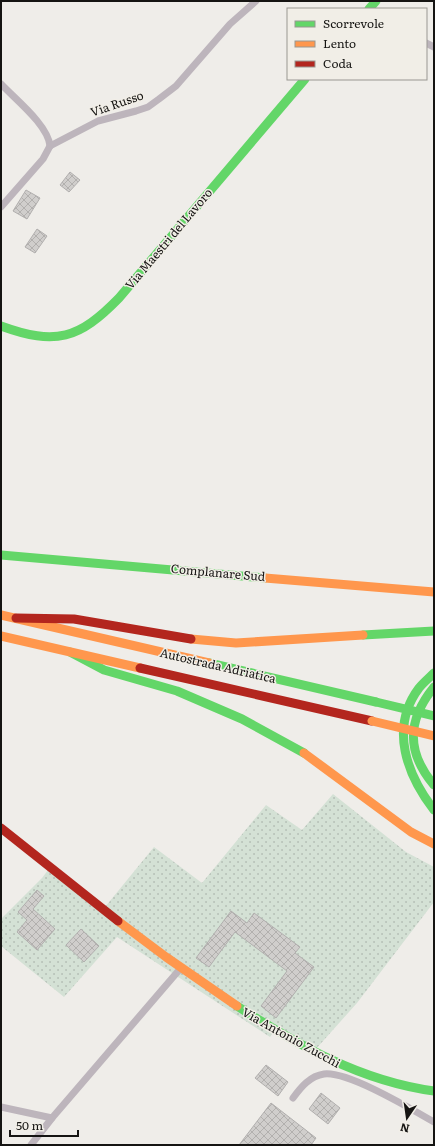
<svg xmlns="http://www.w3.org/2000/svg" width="435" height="1146" font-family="Literata,serif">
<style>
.park{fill:url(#park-dots)}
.building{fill:url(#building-cross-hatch);stroke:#b1afae}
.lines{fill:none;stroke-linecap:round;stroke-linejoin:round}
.street{stroke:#bdb5bc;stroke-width:7}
.fast{stroke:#63d668;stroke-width:9}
.slow{stroke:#ff974d;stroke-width:9}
.jam{stroke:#b3261e;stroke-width:9}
.fast-bridge{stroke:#63d668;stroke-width:9}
.slow-bridge{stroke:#ff974d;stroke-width:9}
.labels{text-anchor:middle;stroke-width:3;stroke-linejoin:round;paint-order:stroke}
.street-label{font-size:12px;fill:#151412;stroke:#f1eee7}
</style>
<defs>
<pattern id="park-dots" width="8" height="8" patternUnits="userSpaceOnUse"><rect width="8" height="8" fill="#d4e1d5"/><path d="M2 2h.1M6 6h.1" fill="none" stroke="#b5c0b6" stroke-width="1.8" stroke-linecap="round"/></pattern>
<pattern id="building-cross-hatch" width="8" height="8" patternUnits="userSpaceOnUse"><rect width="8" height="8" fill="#d0cecc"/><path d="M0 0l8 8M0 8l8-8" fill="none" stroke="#b2b0ae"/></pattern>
</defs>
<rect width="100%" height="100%" fill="#efede9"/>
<path class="park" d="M333 794 406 852 434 867V902L357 1003 315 1050 276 1029 270 1037 117 937 64 997 1 946V919L42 878 51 866 105 907 154 847 202 883 266 805 302 830Z"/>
<g class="building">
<path d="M70 172 80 180 69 192 60 185Z"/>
<path d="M26 190 40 198 27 219 13 211Z"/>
<path d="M37 229 47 236 35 253 25 247Z"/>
<path d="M37 890 44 896 33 909 55 929 37 950 17 932 27 920 18 912Z"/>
<path d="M231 911 247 923 254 913 300 947 295 953 314 967 276 1018 261 1006 287 971 235 932 209 967 196 958Z"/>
<path d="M81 929 99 946 84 962 66 945Z"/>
<path d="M266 1065 288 1082 278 1096 255 1078Z"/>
<path d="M321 1093 340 1108 328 1124 309 1109Z"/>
<path d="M271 1103 316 1138 311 1145H239Z"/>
</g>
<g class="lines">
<g class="street">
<path d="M426 43 434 47"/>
<path d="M1 84C16 100 48 125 50 146"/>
<path d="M1 207 43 159 50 146 98 121 136 111 148 107 159 99 176 86 230 24 256 1"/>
<path d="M293 1098C301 1087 310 1076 324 1074 348 1071 411 1109 434 1122"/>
<path d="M1 1107 52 1118 180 969"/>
<path d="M31 1145 52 1118"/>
</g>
<g class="fast">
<path d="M369 9 376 1"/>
<path d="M1 326C56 346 79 339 119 298L305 79"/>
<path d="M1 555 265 578"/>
<path d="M363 635 434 631"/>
<path d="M70 652 104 670 177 691 242 719 304 753"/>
<path d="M209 663 376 702"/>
<path d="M434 673C429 678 423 683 419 688 389 728 407 775 434 810"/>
<path d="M434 687C407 720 406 752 434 785"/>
<path d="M237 1006C298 1045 360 1081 434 1091"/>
</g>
<g class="slow">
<path d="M265 578 434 592"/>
<path d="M1 615 209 663"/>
<path d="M1 636 140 668"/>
<path d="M191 639 236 643 363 635"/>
<path d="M304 753 411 832 434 844"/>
<path d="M118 921 166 957 237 1006"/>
</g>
<g class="jam">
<path d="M16 618 74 619 191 639"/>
<path d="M140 668 372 721"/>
<path d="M1 828 118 921"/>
</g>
<path class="fast-bridge" d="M376 702 434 716"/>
<path class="slow-bridge" d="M372 721 434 736"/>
</g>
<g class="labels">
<g class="street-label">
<text transform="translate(117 104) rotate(-19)" y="4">Via Russo</text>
<text transform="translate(169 239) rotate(-50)" y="4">Via Maestri del Lavoro</text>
<text transform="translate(218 573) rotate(5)" y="4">Complanare Sud</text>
<text transform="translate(218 666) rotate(13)" y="4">Autostrada Adriatica</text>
<text transform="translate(291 1038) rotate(29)" y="4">Via Antonio Zucchi</text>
</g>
</g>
<rect width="435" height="1146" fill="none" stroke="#151412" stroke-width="4"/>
<rect x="287" y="8" width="140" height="72" fill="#f1eee7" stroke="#999792"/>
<rect x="295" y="21" width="20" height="6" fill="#63d668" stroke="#999792"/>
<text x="323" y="28" font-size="12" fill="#151412">Scorrevole</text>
<rect x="295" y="41" width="20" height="6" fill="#ff974d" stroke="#999792"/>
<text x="323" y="48" font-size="12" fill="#151412">Lento</text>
<rect x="295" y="61" width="20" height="6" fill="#b3261e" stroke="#999792"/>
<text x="323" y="68" font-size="12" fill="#151412">Coda</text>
<g transform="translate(407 1118) rotate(193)" stroke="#f1eee7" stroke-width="3" paint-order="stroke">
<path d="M0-3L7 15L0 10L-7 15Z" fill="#151412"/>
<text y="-6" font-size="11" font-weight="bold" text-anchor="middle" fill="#151412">N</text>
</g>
<path d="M10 1130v6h68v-6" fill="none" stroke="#151412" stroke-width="2"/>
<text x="16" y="1130" font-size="12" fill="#151412" stroke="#f1eee7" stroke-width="3" paint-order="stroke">50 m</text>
</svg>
